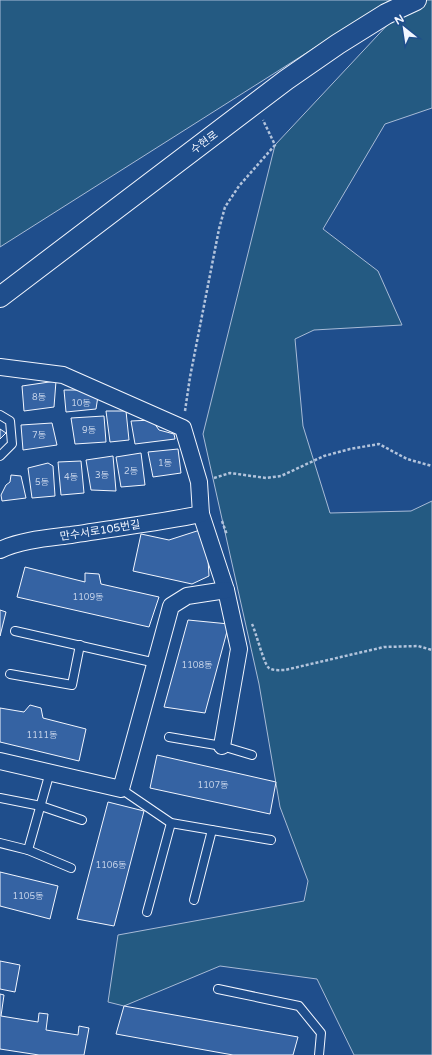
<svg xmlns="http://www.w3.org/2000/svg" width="432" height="1055" font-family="'Varela Round','Noto Sans KR',sans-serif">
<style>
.green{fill:#245a82;stroke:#a8bbd7}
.building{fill:#3563a3;stroke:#f2f6ff}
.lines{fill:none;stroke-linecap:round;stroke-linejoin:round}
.service-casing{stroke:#f2f6ff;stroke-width:10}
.minor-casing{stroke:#f2f6ff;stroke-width:18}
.tertiary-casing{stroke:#f2f6ff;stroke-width:22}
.path{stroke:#b3c4dc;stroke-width:2.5;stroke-dasharray:3 2;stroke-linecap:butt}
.service{stroke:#1f4e8c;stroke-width:8}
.minor{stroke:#1f4e8c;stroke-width:16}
.tertiary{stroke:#1f4e8c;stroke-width:20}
.labels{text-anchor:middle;stroke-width:3;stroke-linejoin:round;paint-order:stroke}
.number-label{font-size:9px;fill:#c3d1e8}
.street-label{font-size:11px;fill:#f2f6ff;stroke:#1f4e8c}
</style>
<rect width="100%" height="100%" fill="#1f4e8c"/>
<g class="green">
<path d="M0 0H390L0 247Z"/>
<path d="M421 0H432V108L385 124 323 229 378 271 402 325 314 330 295 339 303 426 330 513 411 511 432 501V1055H354L317 979 220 966 124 1006 108 1002 118 935 304 901 308 881 280 807 259 684 203 434 275 145 407 4Z"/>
</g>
<g class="building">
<path d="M56 381 54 407 24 411 22 386Z"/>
<path d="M64 390H82L98 396 96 409 66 412Z"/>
<path d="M106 411H126L129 440 110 442Z"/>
<path d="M104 416 106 442 75 444 71 418Z"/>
<path d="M152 420 159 430 174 434 175 439 135 444 131 421Z"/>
<path d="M52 423 57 445 23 450 21 425Z"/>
<path d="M0 429 6 433 0 439Z"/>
<path d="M178 449 181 473 153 477 148 452Z"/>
<path d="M141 453 145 485 121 487 116 457Z"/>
<path d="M113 456 116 491 91 490 86 460Z"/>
<path d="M81 461 84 493 61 495 58 462Z"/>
<path d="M48 463 53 466 55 496 32 498 28 468Z"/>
<path d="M11 475 21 476 26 498 2 501 1 495 6 485 10 482Z"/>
<path d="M200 530 208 559 209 576 192 584 133 571 141 534 169 540Z"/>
<path d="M25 567 85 582V573L99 574 101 584 159 597 149 627 17 597Z"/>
<path d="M0 610 6 612 0 636Z"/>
<path d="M188 620 229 624 205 713 164 707Z"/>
<path d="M30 705 41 708 43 718 86 729 79 761 0 742V708L24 712Z"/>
<path d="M157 755 276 782 270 814 150 788Z"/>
<path d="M108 802 144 811 114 926 77 919Z"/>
<path d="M0 872 58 886 50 919 0 906Z"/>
<path d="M0 961 20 965 15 992 0 989Z"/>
<path d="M0 994 4 995 1 1016 38 1022 39 1013 48 1014 46 1030 78 1035 79 1026 89 1028 84 1055H39L0 1049Z"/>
<path d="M124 1006 298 1037 293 1055H233L116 1034Z"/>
</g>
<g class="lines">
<defs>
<g id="service">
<path d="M0 415 10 421 12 444 0 456"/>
<path d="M15 631 156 663"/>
<path d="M10 674 72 685 80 645"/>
<path d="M169 737 222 746 252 755"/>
<path d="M121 789 171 823 271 840"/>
<path d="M0 798 41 806 82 820"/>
<path d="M0 843 28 850 50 772"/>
<path d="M28 850 71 868"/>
<path d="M194 900 212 830"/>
<path d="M147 912 171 823"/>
<path d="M218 989 299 1006 321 1033 319 1055"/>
</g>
<g id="minor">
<path d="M0 367 63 375 183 428 199 482 201 514 226 590 239 649 222 746"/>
<path d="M0 550C21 540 48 538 71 535 114 528 158 523 201 514"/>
<path d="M0 761 121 789 171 606 187 596 226 590"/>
</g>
<path id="tertiary" d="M0 297 286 80 338 44 386 14 416 0"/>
</defs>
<use href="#service" class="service-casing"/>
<use href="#minor" class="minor-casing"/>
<use href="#tertiary" class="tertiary-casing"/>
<g class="path">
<path d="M185 411 190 377 219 229 225 207 239 186 275 145 263 120"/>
<path d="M214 478 230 473 266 478 281 476 324 456 350 449 379 444 407 459 432 466"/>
<path d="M222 521 227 535"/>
<path d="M252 624C256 632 264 665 269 668 273 671 281 670 285 670L384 647 418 646 432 650"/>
</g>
<use href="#service" class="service"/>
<use href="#minor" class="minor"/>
<use href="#tertiary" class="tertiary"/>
</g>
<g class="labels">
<g class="number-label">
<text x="39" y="400">8동</text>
<text x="81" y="406">10동</text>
<text x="89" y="433">9동</text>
<text x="39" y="438">7동</text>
<text x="165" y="466">1동</text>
<text x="131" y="474">2동</text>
<text x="102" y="478">3동</text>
<text x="71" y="480">4동</text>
<text x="42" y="485">5동</text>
<text x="88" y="600">1109동</text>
<text x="197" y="668">1108동</text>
<text x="42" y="738">1111동</text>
<text x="213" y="788">1107동</text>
<text x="111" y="868">1106동</text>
<text x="28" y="899">1105동</text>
</g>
<g class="street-label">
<text transform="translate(204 142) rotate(-37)" y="4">수현로</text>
<text transform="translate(100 530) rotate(-9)" y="4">만수서로105번길</text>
</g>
</g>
<g transform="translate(404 28) rotate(330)" stroke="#1f4e8c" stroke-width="3" paint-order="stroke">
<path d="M0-3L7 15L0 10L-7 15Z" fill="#f2f6ff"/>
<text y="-6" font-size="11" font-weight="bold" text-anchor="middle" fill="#f2f6ff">N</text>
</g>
</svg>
